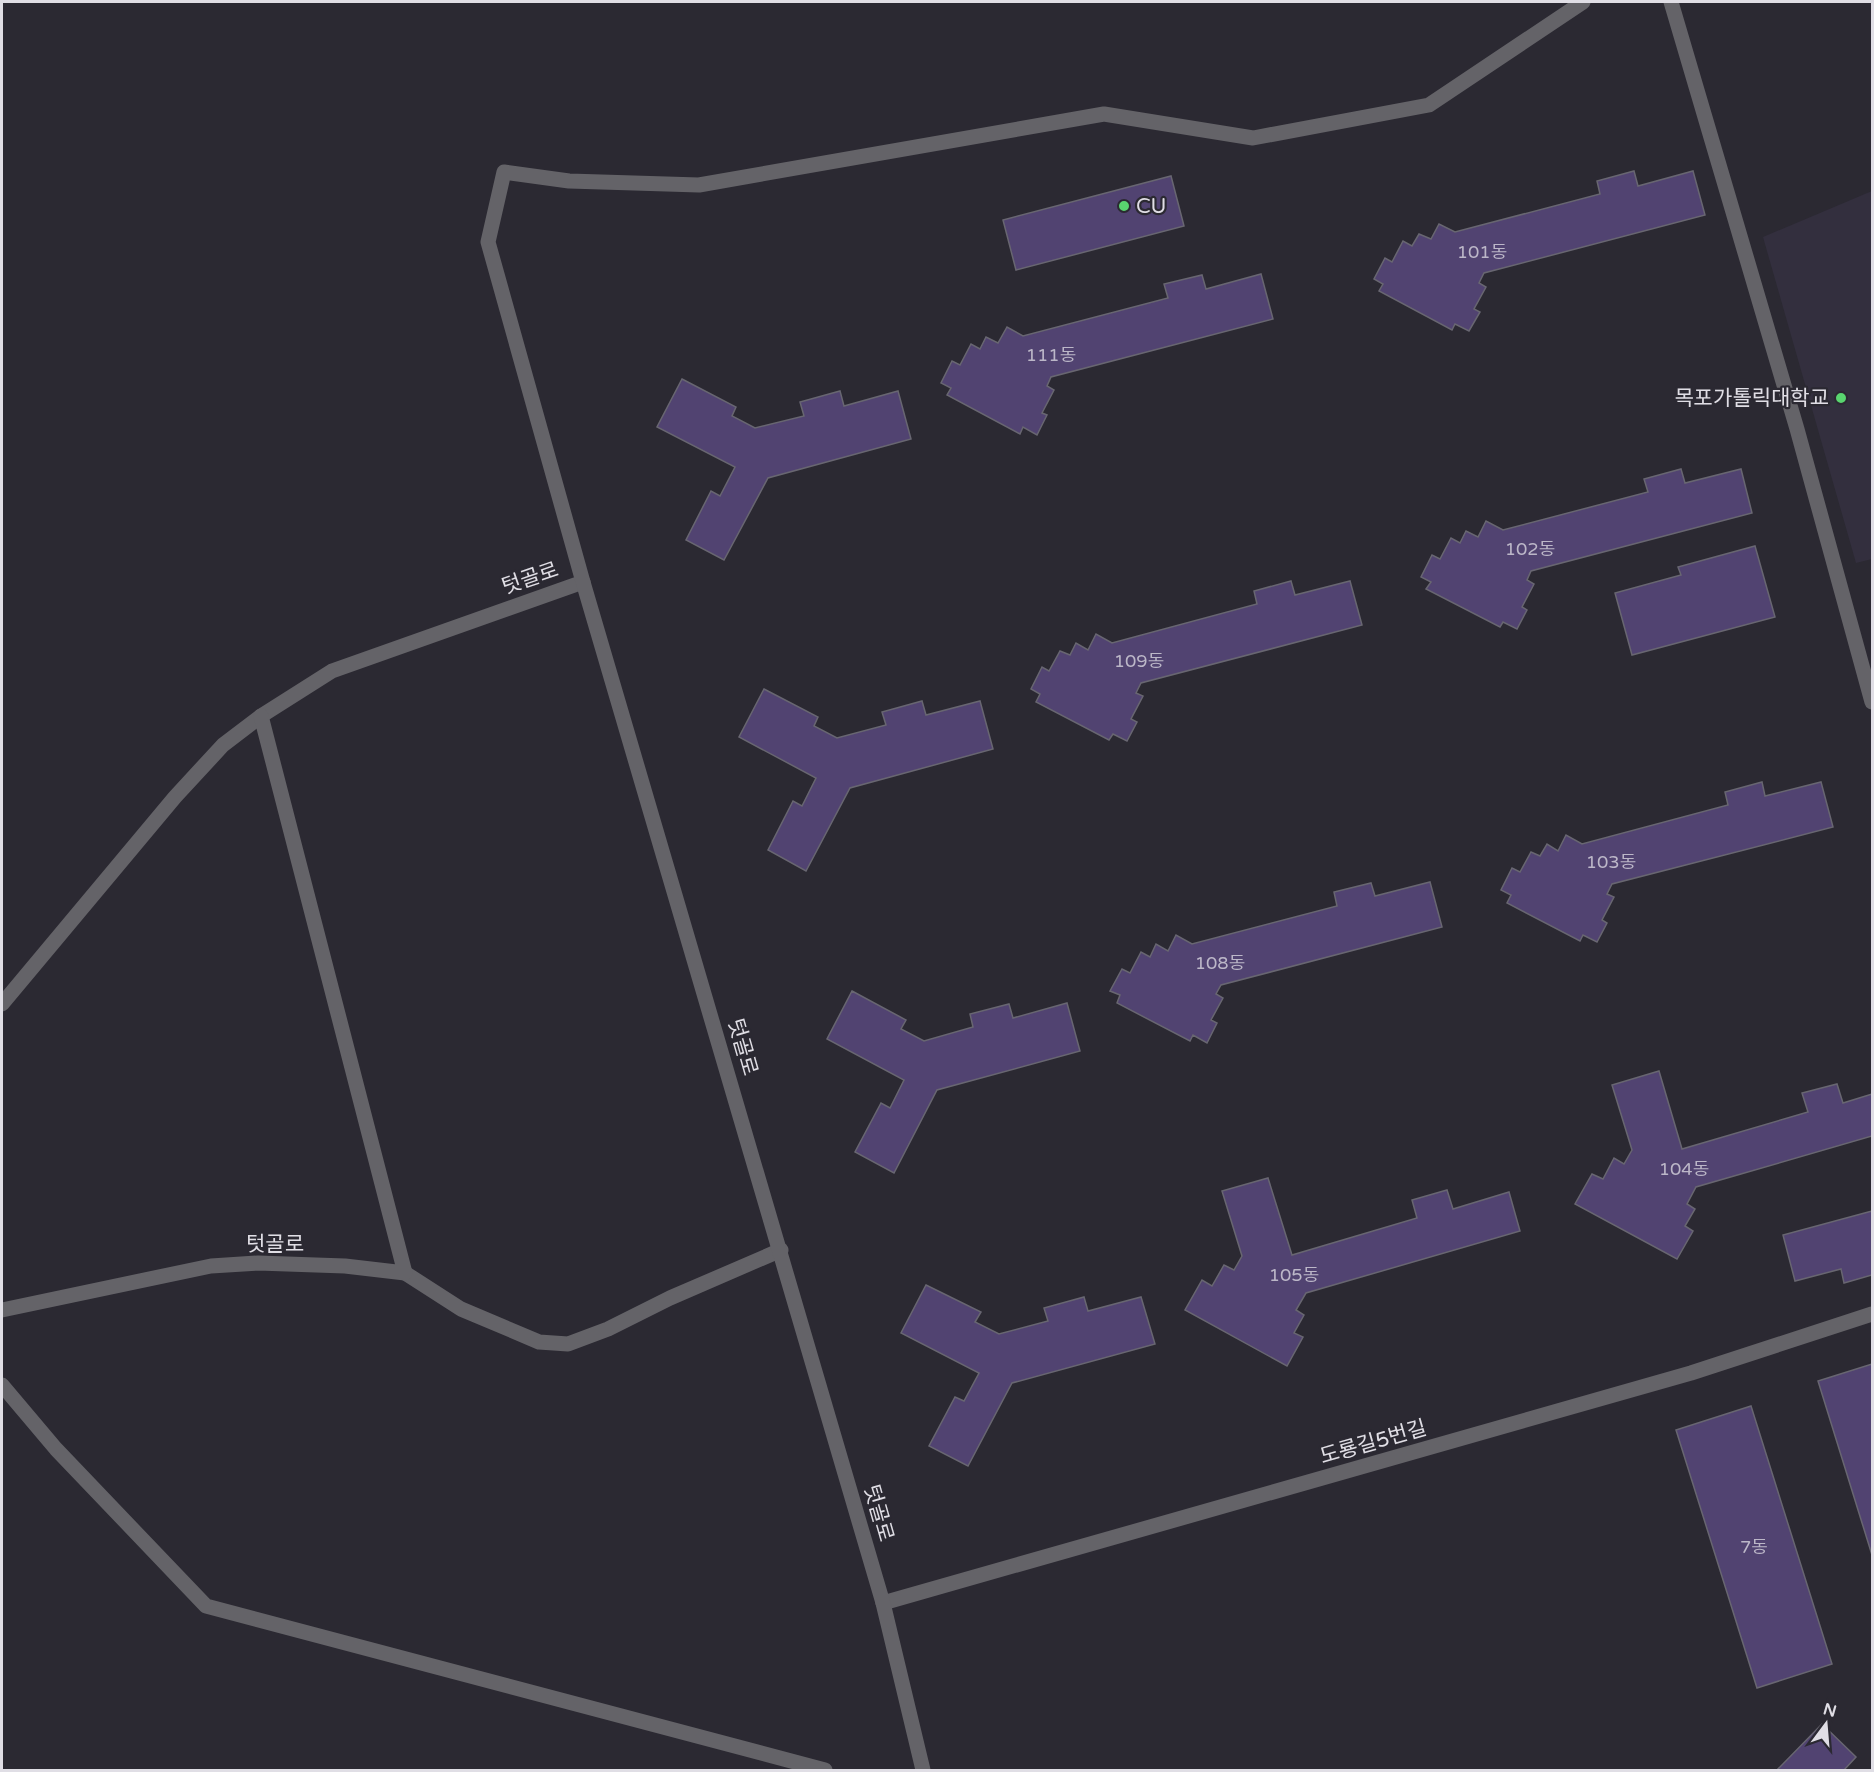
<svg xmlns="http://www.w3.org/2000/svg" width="1874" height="1772" font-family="'Varela Round','Noto Sans KR',sans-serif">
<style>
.built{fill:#332f3e}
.building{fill:#514371;stroke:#686671;stroke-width:1.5}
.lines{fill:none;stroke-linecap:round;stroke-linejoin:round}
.minor{stroke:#646368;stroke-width:15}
.poi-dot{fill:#59d56f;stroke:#2b2932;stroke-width:2}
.labels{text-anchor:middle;stroke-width:4.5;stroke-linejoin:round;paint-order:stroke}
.number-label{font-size:18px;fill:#bcb7c8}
.poi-label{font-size:21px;fill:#e0dee5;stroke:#2b2932;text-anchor:start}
.street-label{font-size:21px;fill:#e0dee5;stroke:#2b2932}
</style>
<rect width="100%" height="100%" fill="#2b2932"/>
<path class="built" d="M1872 191V559L1856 563 1763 237Z"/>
<g class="building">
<path d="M1634 171 1638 186 1693 171 1705 215 1484 273 1479 283 1486 287 1474 309 1480 312 1469 331 1455 324 1452 330 1379 291 1383 284 1374 279 1385 258 1392 262 1403 241 1412 246 1419 234 1431 239 1439 224 1455 232 1600 194 1597 181Z"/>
<path d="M1171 176 1184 226 1016 270 1003 220Z"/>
<path d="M1261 274 1273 319 1051 377 1047 386 1054 390 1042 413 1047 415 1037 435 1023 427 1020 434 947 395 951 388 941 383 952 361 960 365 971 344 980 349 986 337 998 343 1007 327 1023 336 1168 298 1164 284 1202 275 1206 289Z"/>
<path d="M682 379 736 407 732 416 755 428 804 416 800 402 840 391 844 406 898 391 911 439 768 478 724 560 686 540 711 491 720 496 735 467 657 427Z"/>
<path d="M1681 469 1685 483 1741 469 1752 513 1531 571 1527 580 1534 584 1522 607 1527 610 1517 629 1503 622 1500 627 1426 589 1431 582 1421 577 1432 555 1440 559 1451 538 1460 543 1466 531 1478 537 1486 521 1503 530 1648 492 1644 479Z"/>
<path d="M1755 546 1775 617 1632 655 1615 593 1681 575 1678 567Z"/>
<path d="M1291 581 1295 595 1350 581 1362 625 1141 683 1136 693 1143 696 1131 719 1137 722 1127 741 1113 734 1109 740 1036 702 1040 694 1031 689 1042 667 1049 671 1060 651 1070 655 1076 643 1088 650 1096 634 1112 643 1257 604 1254 591Z"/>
<path d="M764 689 818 717 814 726 837 738 886 725 882 712 922 701 926 715 980 701 993 749 850 788 806 871 768 850 793 801 802 806 816 778 739 737Z"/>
<path d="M1762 782 1765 796 1821 782 1833 827 1612 884 1607 894 1614 897 1602 920 1607 923 1597 942 1583 935 1580 941 1507 903 1511 895 1501 890 1512 868 1520 872 1531 852 1540 856 1547 844 1558 851 1566 835 1582 844 1728 805 1725 792Z"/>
<path d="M1430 882 1442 927 1221 985 1216 994 1223 998 1211 1020 1217 1023 1207 1043 1193 1035 1190 1041 1117 1003 1120 995 1110 991 1122 969 1130 973 1141 952 1150 957 1156 944 1168 951 1176 935 1192 944 1337 906 1334 892 1371 883 1375 896Z"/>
<path d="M852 991 906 1020 901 1029 924 1041 973 1027 970 1014 1009 1004 1013 1018 1067 1003 1080 1051 937 1090 894 1173 855 1152 881 1103 890 1108 904 1080 827 1039Z"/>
<path d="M1659 1071 1682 1149 1808 1112 1802 1093 1837 1084 1843 1103 1872 1094V1136L1696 1187 1687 1204 1695 1209 1685 1226 1693 1231 1677 1259 1575 1204 1592 1174 1603 1179 1614 1158 1624 1164 1632 1150 1612 1085Z"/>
<path d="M1268 1178 1292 1255 1417 1218 1412 1200 1447 1190 1453 1209 1509 1192 1520 1231 1306 1293 1296 1310 1304 1315 1294 1333 1303 1337 1287 1366 1185 1310 1202 1280 1212 1286 1224 1265 1234 1270 1242 1256 1222 1191Z"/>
<path d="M1872 1211V1275L1844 1283 1841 1269 1795 1281 1783 1235Z"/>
<path d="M926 1285 981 1312 975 1322 999 1334 1048 1321 1044 1308 1084 1297 1088 1311 1141 1297 1155 1344 1012 1383 968 1466 929 1446 955 1397 964 1401 979 1373 901 1333Z"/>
<path d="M1872 1364V1555L1818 1381Z"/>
<path d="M1751 1406 1832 1664 1757 1688 1676 1430Z"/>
<path d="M1822 1724 1856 1757 1844 1770H1777Z"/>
</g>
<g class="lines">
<g class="minor">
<path d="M1671 2 1797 429 1872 702"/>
<path d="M2 1004 175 797 223 745 261 716 332 671 583 582"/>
<path d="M405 1273 461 1309 539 1342 568 1344 608 1329 670 1298 781 1250"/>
<path d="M2 1310 211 1266 258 1263 345 1266 405 1273 261 716"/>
<path d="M2 1385 56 1449 206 1606 825 1770"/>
<path d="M883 1603 1691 1373 1872 1314"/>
<path d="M923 1770 883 1603 583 582 488 242 504 172 569 181 699 185 1104 114 1253 138 1429 105 1583 2"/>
</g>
</g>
<g class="poi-dot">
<circle cx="1124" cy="206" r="6"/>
<circle cx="1841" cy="398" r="6"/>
</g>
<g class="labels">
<g class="number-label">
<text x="1482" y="258">101동</text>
<text x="1051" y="361">111동</text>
<text x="1530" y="555">102동</text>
<text x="1139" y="667">109동</text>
<text x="1611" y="868">103동</text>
<text x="1220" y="969">108동</text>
<text x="1684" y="1175">104동</text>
<text x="1294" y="1281">105동</text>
<text x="1754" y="1553">7동</text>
</g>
<g class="poi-label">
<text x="1136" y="213">CU</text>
<text x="1829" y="405" text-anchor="end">목포가톨릭대학교</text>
</g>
<g class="street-label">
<text transform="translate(530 578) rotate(-19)" y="7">텃골로</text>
<text transform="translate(743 1047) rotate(74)" y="7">텃골로</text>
<text x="275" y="1251">텃골로</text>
<text transform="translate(1373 1442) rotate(-16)" y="7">도룡길5번길</text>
<text transform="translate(879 1513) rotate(74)" y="7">텃골로</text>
</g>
</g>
<rect width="1874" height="1772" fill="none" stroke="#e0dee5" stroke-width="6"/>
<g transform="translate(1826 1724) rotate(16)" stroke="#2b2932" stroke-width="4.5" paint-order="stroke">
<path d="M0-4.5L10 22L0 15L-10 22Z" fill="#e0dee5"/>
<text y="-9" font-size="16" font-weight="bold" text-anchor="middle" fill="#e0dee5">N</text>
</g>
</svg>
